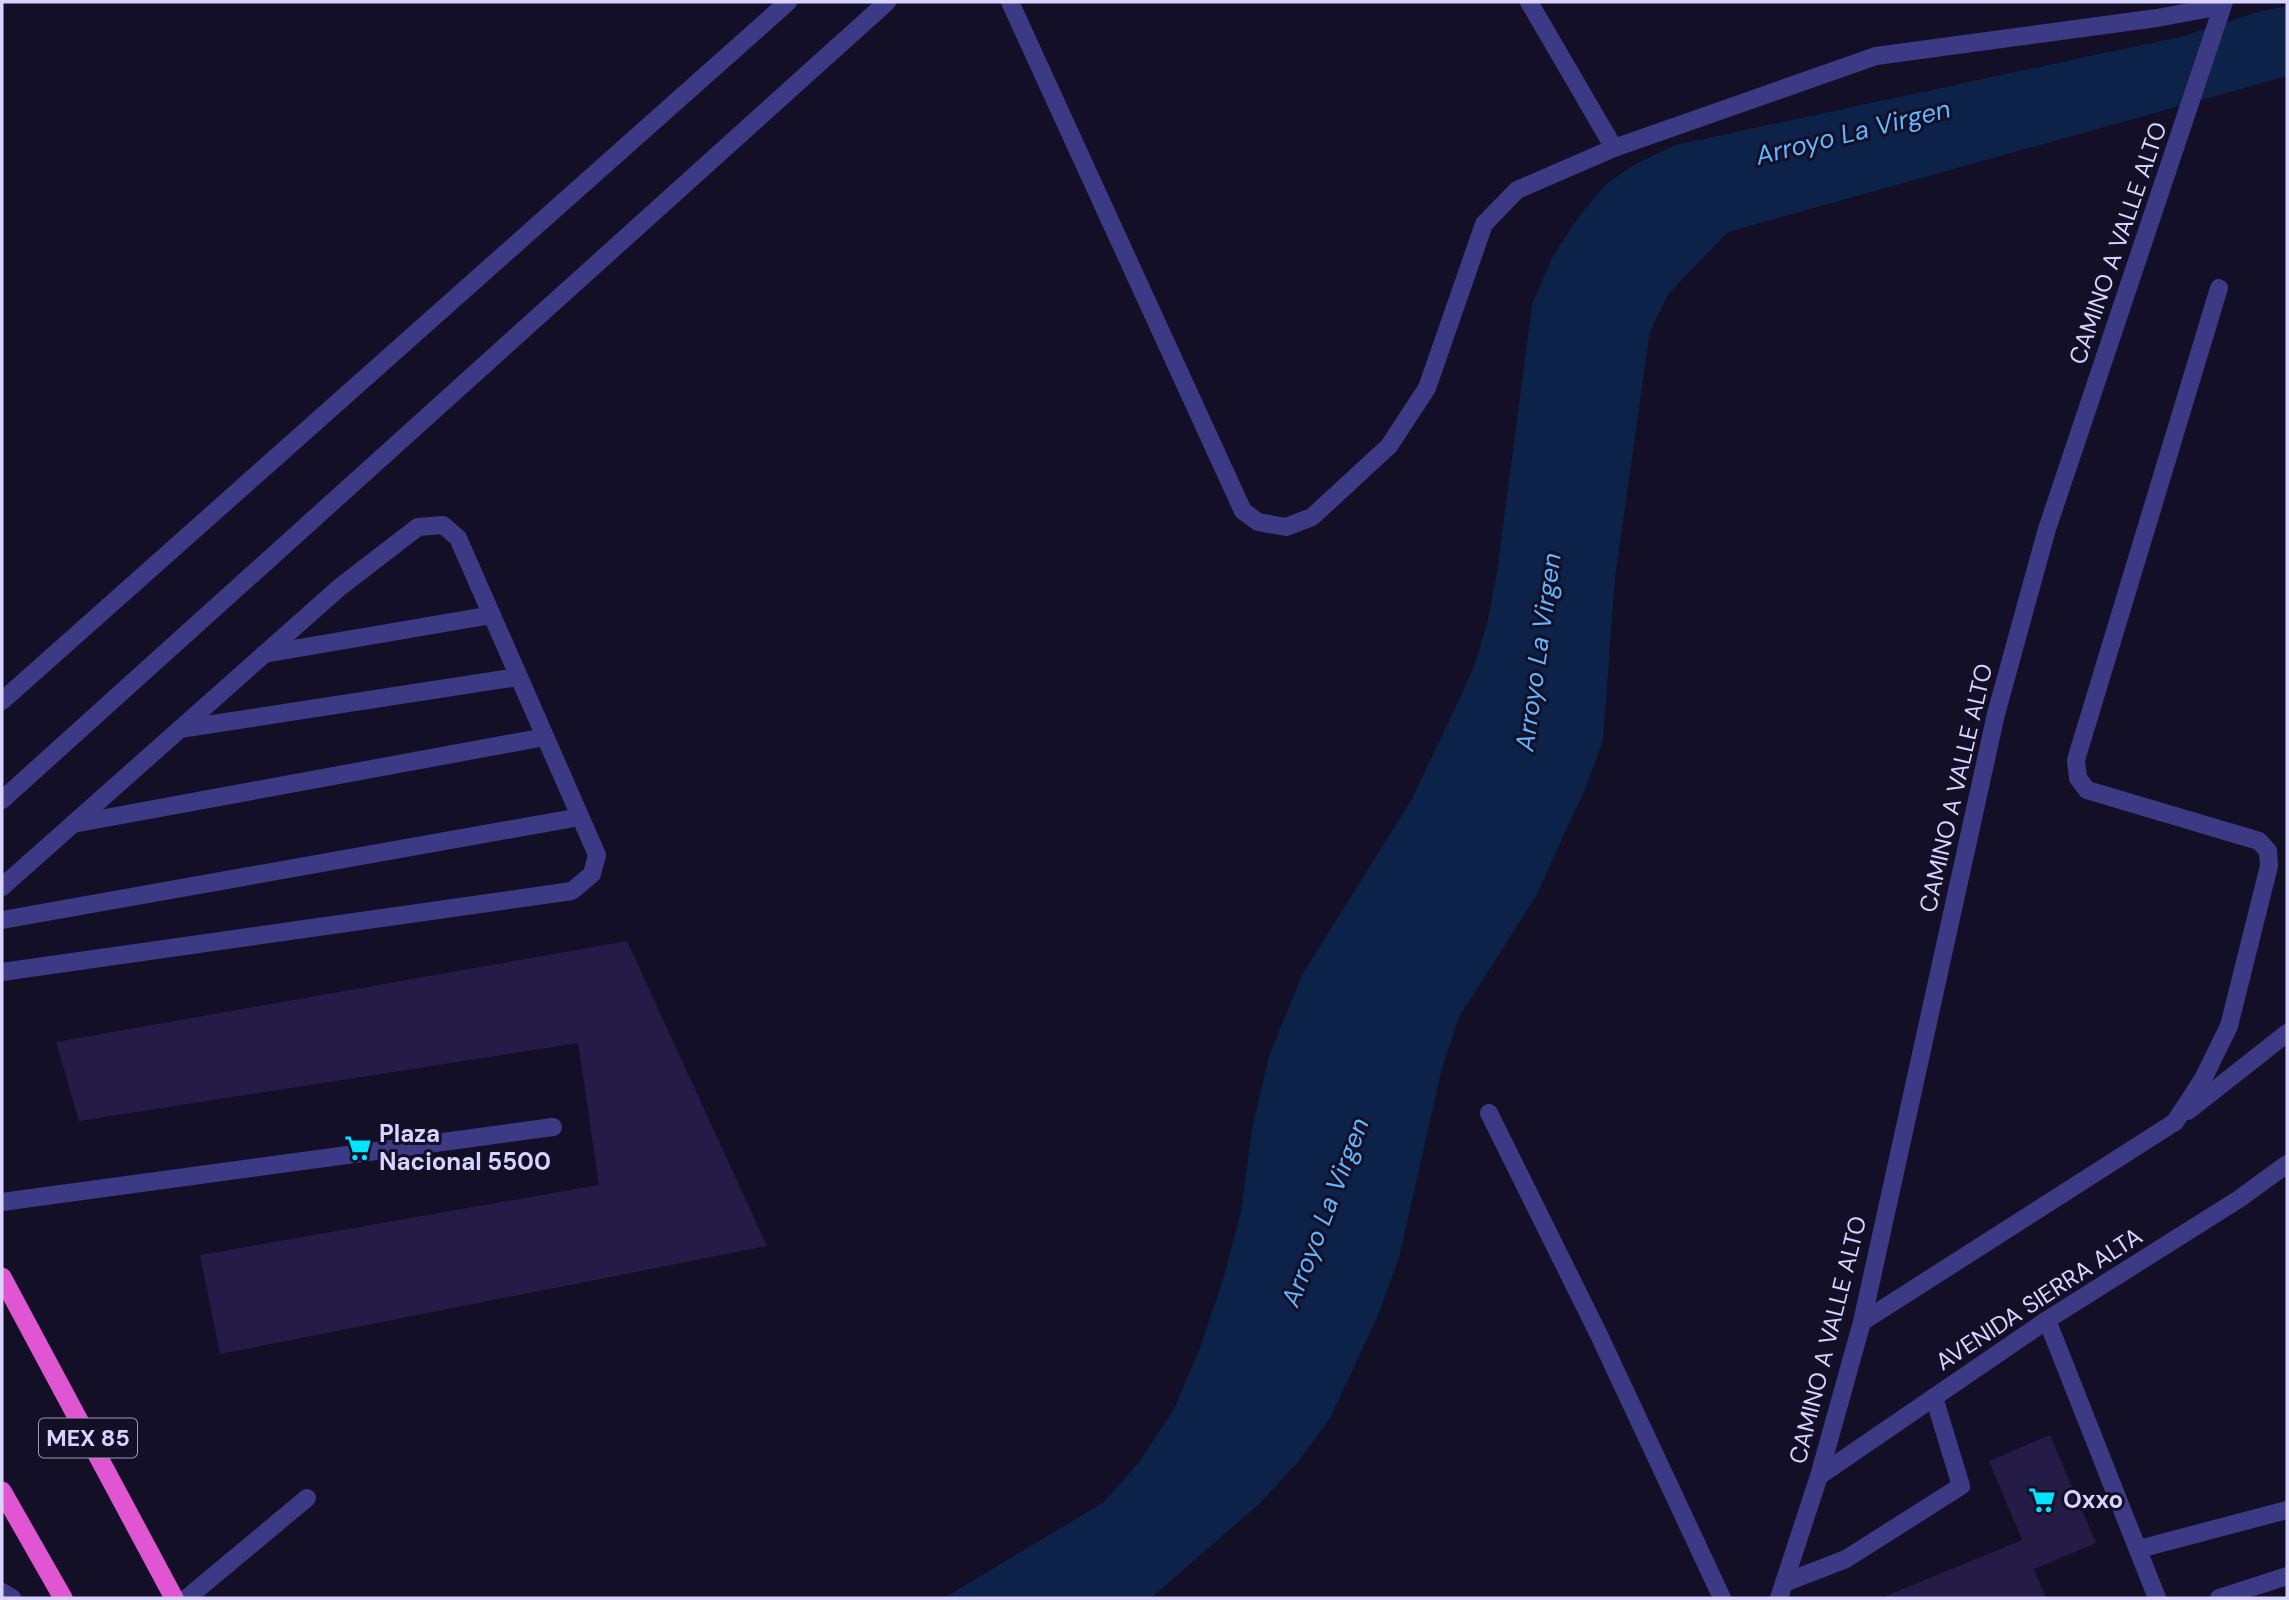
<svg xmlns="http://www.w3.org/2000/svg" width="2289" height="1600" font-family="'DM Sans',sans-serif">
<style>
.water{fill:#0c2248}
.building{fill:#241b47}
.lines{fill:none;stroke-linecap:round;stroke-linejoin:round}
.service{stroke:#3d3a85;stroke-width:18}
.minor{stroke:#3d3a85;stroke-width:18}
.tertiary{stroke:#3d3a85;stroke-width:18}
.trunk{stroke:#e055d1;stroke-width:19}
.labels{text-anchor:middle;stroke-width:6;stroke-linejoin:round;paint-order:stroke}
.shield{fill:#130f26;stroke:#9e99be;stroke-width:2}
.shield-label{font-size:23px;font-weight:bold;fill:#d9d4ff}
.street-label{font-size:24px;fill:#d9d4ff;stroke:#130f26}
.poi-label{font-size:24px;font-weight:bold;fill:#d9d4ff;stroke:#130f26;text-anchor:start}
.water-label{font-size:26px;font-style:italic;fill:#62b6ff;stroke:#130f26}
</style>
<rect width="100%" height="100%" fill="#130f26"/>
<path class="water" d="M2287 6V76L1728 232 1669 293 1650 331 1615 578 1603 740 1587 784 1536 896 1459 1017 1442 1068 1399 1258 1377 1318 1330 1418 1298 1462 1259 1504 1151 1598H944L1104 1502 1139 1462 1174 1409 1200 1348 1222 1283 1241 1212 1252 1129 1269 1056 1302 975 1412 799 1472 672 1487 624 1497 572 1532 305 1552 258 1577 219 1605 185 1632 166 1675 145 2184 36 2261 11Z"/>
<g class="building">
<path d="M627 941 767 1246 220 1354 200 1255 599 1185 578 1043 79 1121 56 1042Z"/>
<path d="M2050 1435 2096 1543 2034 1569 2046 1598H1881L2022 1540 1989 1461Z"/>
</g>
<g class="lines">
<g class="service">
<path d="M1010 2 1243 511 1258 522 1286 527 1312 517 1389 446 1427 388 1484 224 1517 190 1614 148 1876 56 2157 18 2222 6"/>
<path d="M1529 2 1614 148"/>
<path d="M264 654 492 615"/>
<path d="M2 701 788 2"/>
<path d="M180 729 518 677"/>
<path d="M2 800 887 2"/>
<path d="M73 824 545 737"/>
<path d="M2 887 340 587 418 527 443 525 458 538 597 855 592 874 572 891 2 972"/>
<path d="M2 920 580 817"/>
<path d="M2188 1111 2287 1033"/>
<path d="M2 1202 553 1127"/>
<path d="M1862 1322 2175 1122 2203 1079 2229 1026 2269 866 2268 851 2259 841 2087 790 2078 778 2076 760 2219 288"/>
<path d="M1784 1583 1846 1559 1961 1486 1934 1397"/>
<path d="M187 1598 307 1498"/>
</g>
<g class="minor">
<path d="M1489 1113 1598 1333 1722 1598"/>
<path d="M2047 1320 2157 1598"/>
<path d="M2139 1549 2287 1510"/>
<path d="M2 1592 12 1598"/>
<path d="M2219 1598 2287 1576"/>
</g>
<g class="tertiary">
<path d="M1819 1476 2047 1320 2239 1199 2287 1164"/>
<path d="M1779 1598 1819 1476 1862 1322 1996 714 2047 529 2224 2"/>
</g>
<g class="trunk">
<path d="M2 1277 174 1598"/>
<path d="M2 1491 63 1598"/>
</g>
</g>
<defs>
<symbol id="supermarket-bare" viewBox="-9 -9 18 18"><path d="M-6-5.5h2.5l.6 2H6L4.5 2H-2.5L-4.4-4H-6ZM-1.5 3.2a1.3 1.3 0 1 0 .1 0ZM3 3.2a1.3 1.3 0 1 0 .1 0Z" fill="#00e5ff" stroke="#130f26" stroke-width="2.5" paint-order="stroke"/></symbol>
</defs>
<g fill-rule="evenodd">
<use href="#supermarket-bare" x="339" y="1129" width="38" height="38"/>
<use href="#supermarket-bare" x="2023" y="1481" width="38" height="38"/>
</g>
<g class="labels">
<rect class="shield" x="39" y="1418.5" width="98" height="39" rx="5"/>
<g class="shield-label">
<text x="88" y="1446">MEX 85</text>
</g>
<g class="street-label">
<text transform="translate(2118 243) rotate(-71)" y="8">CAMINO A VALLE ALTO</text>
<text transform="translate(1956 788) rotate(-77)" y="8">CAMINO A VALLE ALTO</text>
<text transform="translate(2039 1299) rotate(-33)" y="8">AVENIDA SIERRA ALTA</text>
<text transform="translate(1828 1340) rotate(-76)" y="8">CAMINO A VALLE ALTO</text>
</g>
<g class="poi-label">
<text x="379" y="1142">Plaza<tspan x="379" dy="28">Nacional 5500</tspan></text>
<text x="2063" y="1508">Oxxo</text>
</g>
<g class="water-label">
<text transform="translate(1853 132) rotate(-14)" y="9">Arroyo La Virgen</text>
<text transform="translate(1538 652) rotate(-82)" y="9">Arroyo La Virgen</text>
<text transform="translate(1325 1212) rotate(-69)" y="9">Arroyo La Virgen</text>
</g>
</g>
<rect width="2289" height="1600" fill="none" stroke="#d9d4ff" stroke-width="7"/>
</svg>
